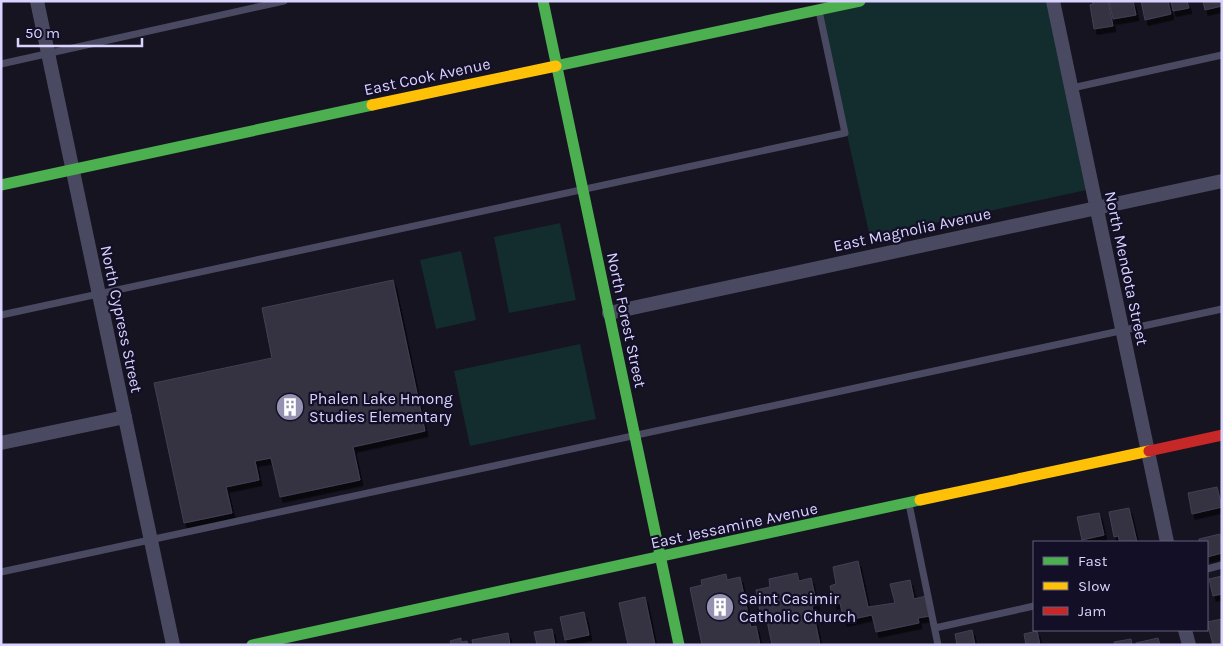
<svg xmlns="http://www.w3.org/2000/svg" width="1223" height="646" font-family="Karla,sans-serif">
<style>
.green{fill:#132c2d}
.building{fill:#343243;stroke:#433f54;filter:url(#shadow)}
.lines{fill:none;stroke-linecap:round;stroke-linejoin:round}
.lane{stroke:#4a4962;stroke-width:7}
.street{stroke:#4a4962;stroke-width:14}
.fast{stroke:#4caf50;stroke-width:11}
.slow{stroke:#ffc107;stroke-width:11}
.jam{stroke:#c62828;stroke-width:11}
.labels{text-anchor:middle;stroke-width:4.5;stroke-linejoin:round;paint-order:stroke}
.street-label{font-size:16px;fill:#d9d4ff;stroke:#130f26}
.poi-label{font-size:16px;fill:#d9d4ff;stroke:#130f26;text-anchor:start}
</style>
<defs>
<filter id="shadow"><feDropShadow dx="3" dy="5.5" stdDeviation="0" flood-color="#0009"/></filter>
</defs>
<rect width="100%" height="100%" fill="#161421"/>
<g class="green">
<path d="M860 1H1053L1091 189 870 237 819 10Z"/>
<path d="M560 223 576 300 509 313 494 237Z"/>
<path d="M461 251 476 320 436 329 420 260Z"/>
<path d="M580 344 596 419 470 446 454 371Z"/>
</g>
<g class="building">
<path d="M1092 1H1108L1113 26 1094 29 1090 5 1093 4Z"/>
<path d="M1109 1H1133L1136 15 1113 19Z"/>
<path d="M1141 1H1168L1171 14 1145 20Z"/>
<path d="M1171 1H1187L1189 8 1173 11Z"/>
<path d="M1203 1H1222V6L1205 10Z"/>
<path d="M393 280 425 431 353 447 360 480 280 497 271 458 255 461 259 480 226 487 232 513 184 523 154 383 272 358 262 308Z"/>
<path d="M1217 487 1222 507 1192 514 1188 493Z"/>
<path d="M1129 508 1137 542H1120L1118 536 1114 537 1109 512Z"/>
<path d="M1099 513 1104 535 1082 540 1077 517Z"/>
<path d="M1220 534 1222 553 1207 557V542H1199V539Z"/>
<path d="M858 561 868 607 895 603 890 584 910 580 914 599 926 596 930 616 918 618 919 623 876 632 872 615 844 621 840 603 834 604 830 586 836 584 833 567Z"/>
<path d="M797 573 799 581 811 578 817 605 812 606 820 645H772L766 616 761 617 756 590 770 587 769 579Z"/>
<path d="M726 574 727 580 740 577 751 627 756 626 760 645H702L690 588 702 585 701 580Z"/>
<path d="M1222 576V594L1213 596 1209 579Z"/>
<path d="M645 597 655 645H628L619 603Z"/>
<path d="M584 612 589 635 565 640 560 617Z"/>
<path d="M1222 619V645H1213L1207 622Z"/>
<path d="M552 629 555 645H537L534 632Z"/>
<path d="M972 630 975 645H957L955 634Z"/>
<path d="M1037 631 1040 645H1026L1024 634Z"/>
<path d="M508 633 510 645H473L472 640Z"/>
<path d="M461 638V642L467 641 468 645H448L451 644 450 641Z"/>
<path d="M1158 638 1160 645H1136V643Z"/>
<path d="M1131 639 1132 645H1115L1114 642Z"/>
</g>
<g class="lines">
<g class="lane">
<path d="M1 64 284 1"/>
<path d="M1072 88 1222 55"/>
<path d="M1 315 845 133 819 11"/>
<path d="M909 504 938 645"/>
<path d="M1207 569 1222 565"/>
<path d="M1 572 1222 309"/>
<path d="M935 628 1034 606"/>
</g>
<g class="street">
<path d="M37 1 173 645"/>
<path d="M1053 1 1167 542"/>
<path d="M609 313 1222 181"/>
<path d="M1 443 125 417"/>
<path d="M1185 630 1189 645"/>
</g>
<g class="fast">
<path d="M543 1 679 645"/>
<path d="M556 66 860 1"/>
<path d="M1 185 372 105"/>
<path d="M252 645 920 500"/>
</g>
<g class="slow">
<path d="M372 105 556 66"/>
<path d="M920 500 1149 451"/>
</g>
<path class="jam" d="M1149 451 1222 435"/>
</g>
<defs>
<symbol id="building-disc" viewBox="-11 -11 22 22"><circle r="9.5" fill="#9591b1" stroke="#130f26"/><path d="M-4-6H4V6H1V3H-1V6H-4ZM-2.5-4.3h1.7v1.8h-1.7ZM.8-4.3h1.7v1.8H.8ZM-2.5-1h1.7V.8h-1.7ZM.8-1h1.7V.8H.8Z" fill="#fff"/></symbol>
</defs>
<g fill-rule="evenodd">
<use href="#building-disc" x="274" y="391" width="32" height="32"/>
<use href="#building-disc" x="704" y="591" width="32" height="32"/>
</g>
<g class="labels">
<g class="street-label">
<text transform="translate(427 76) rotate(-12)" y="6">East Cook Avenue</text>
<text transform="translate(912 229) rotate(-12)" y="6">East Magnolia Avenue</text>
<text transform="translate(1127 268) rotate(78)" y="6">North Mendota Street</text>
<text transform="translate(122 319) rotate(78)" y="6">North Cypress Street</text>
<text transform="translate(627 320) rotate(78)" y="6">North Forest Street</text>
<text transform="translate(734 525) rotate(-12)" y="6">East Jessamine Avenue</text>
</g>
<g class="poi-label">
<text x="309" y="404">Phalen Lake Hmong<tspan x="309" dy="18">Studies Elementary</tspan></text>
<text x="739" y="604">Saint Casimir<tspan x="739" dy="18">Catholic Church</tspan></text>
</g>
</g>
<rect width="1223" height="646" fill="none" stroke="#d9d4ff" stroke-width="5"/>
<rect x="1033" y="541" width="175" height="90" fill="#130f26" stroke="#625e7d"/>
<rect x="1043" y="557" width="25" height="8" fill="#4caf50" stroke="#625e7d"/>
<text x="1078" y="566" font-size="15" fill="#d9d4ff">Fast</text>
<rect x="1043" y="582" width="25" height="8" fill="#ffc107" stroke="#625e7d"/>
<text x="1078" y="591" font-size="15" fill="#d9d4ff">Slow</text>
<rect x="1043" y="607" width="25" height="8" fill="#c62828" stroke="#625e7d"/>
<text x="1078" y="616" font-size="15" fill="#d9d4ff">Jam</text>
<path d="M18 38v8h124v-8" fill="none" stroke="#d9d4ff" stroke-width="2.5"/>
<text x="25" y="38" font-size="15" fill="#d9d4ff" stroke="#130f26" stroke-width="4" paint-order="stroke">50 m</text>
</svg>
